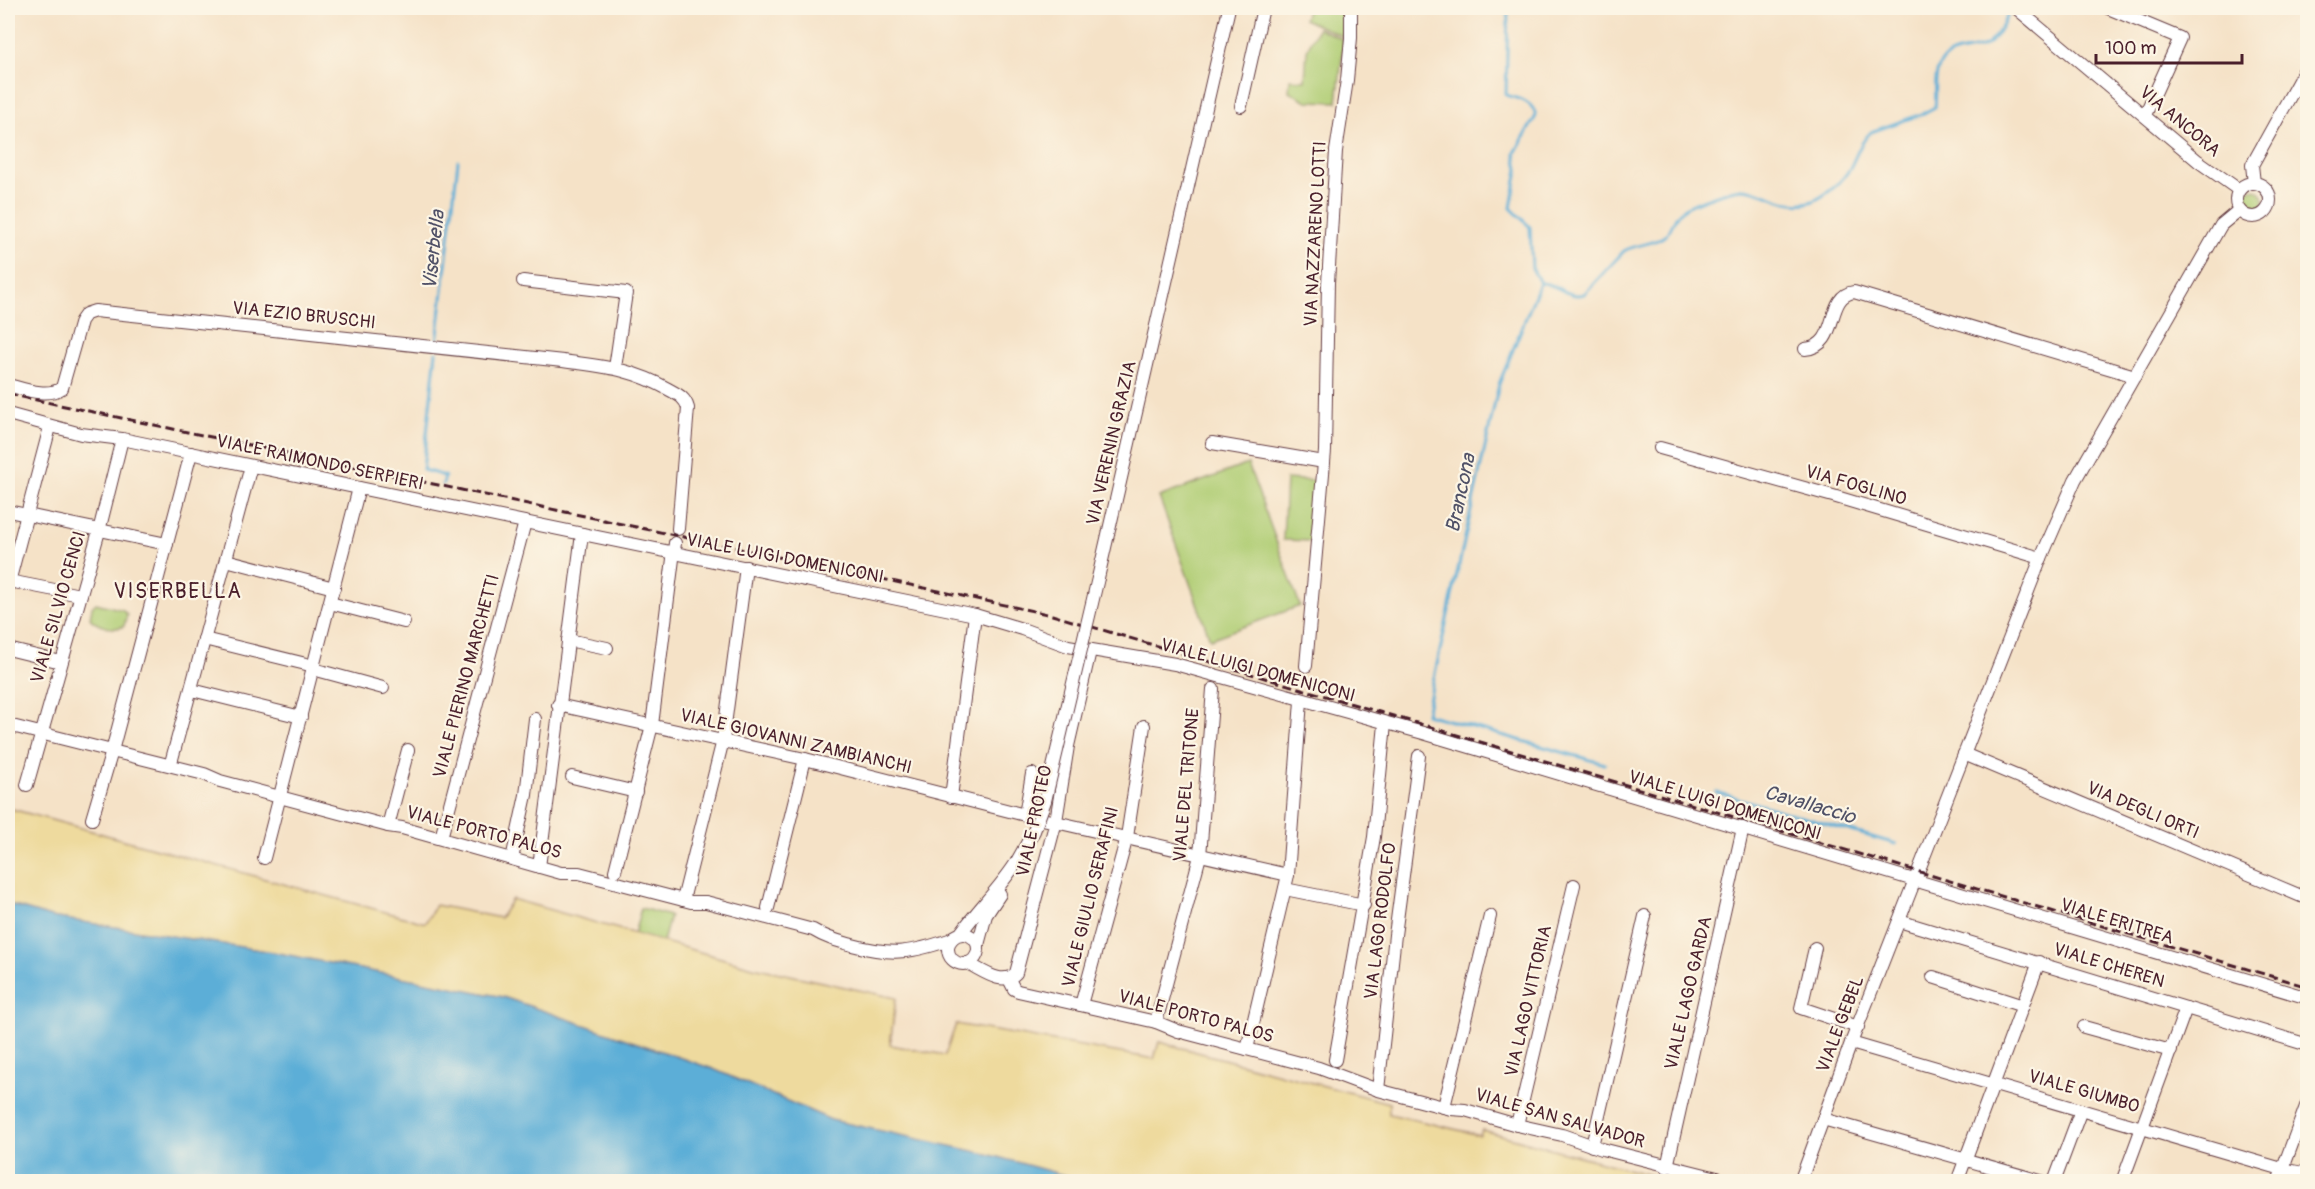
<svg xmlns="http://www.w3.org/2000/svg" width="2315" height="1189" font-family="Pangolin,sans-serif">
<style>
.green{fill:#b0cd74;stroke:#7d7650;stroke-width:1.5}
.sand{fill:#eeda9e;stroke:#9c7c64;stroke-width:1.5}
.water{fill:#5caed7;stroke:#536681;stroke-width:1.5}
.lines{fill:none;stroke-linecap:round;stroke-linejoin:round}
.stream{stroke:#5caed7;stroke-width:3}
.minor-casing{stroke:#643c42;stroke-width:14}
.minor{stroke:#fff;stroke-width:12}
.rail{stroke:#4a1f2b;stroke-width:3;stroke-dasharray:9 4.5;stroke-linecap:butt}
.minor-bridge-casing{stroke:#643c42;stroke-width:14;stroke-linecap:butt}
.minor-bridge{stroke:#fff;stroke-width:12}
.labels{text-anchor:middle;stroke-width:4.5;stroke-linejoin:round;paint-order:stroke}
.street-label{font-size:18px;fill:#4a1f2b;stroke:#fcf5e5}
.water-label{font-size:20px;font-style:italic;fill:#505167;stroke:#fcf5e5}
.quarter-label{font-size:21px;letter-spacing:1.5px;fill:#4a1f2b;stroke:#fcf5e5}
</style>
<rect width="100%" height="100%" fill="#fcf5e5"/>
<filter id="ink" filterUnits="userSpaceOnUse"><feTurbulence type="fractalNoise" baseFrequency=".0167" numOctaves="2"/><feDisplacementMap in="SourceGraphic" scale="12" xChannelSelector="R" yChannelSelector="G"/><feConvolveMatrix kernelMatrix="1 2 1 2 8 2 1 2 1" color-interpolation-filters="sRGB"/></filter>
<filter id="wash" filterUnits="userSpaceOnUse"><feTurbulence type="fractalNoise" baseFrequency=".008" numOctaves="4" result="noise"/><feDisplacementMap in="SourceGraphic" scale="24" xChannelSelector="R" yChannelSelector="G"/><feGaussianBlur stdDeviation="1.35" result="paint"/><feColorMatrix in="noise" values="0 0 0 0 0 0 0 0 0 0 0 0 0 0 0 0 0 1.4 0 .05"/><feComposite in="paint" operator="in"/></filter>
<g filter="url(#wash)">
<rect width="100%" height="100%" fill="#f5e2c7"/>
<g class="green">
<path d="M1308 8H1344V37L1304 19Z"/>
<path d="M1318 28 1344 40 1337 102 1307 101 1289 91 1290 79 1305 80 1307 50Z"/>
<circle cx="2253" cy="200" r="11"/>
<path d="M1248 464 1300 606 1210 639 1159 497Z"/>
<path d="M1286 479 1316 481 1313 541 1283 540Z"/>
<path d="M96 603 123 610 127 615 124 626C115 631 96 626 90 618L92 607Z"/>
<path d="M641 908 670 916 663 942 634 935Z"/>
</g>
<path class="sand" d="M8 808 425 923 436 905 500 918 512 899 753 967 896 998 890 1045 945 1055 956 1024 1154 1059 1159 1042 1389 1103V1114L1480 1135 1482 1130 1672 1181H1085L987 1154 831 1120 713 1069 503 997 273 952 51 917 8 904Z"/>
<path class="water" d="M8 904 51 917 273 952 503 997 713 1069 831 1120 987 1154 1085 1181H8Z"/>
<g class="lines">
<g class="stream">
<path d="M1508 8 1506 95C1519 99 1533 101 1536 116L1515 153 1518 169 1511 208 1530 227 1532 268 1540 283"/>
<path d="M1540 283 1499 384 1426 714 1605 764"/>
<path d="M1540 283C1556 282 1567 299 1584 294L1624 251C1636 244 1651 245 1663 237 1672 230 1672 222 1678 214 1685 204 1729 190 1741 189 1766 189 1787 211 1813 201 1827 195 1843 181 1850 168 1857 155 1860 142 1871 132L1922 114 1935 107C1937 93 1933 78 1940 65 1948 48 1972 53 1986 45 1996 39 2002 25 2008 15"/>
<path d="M437 342 458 161"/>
<path d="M436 352 423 470 445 476 443 484"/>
<path d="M1716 792 1896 844"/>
</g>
</g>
</g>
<g filter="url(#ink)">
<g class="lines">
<defs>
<g id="minor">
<path d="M2016 8 2198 161 2239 190"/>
<path d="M2108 8 2180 38 2145 115"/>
<path d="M1241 106 1263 8"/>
<circle cx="2253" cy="200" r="17"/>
<path d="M2254 183 2252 165 2308 64"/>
<path d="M523 281 626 293 615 368"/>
<path d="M1805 349C1841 346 1824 296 1854 292L2135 376"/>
<path d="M8 385C24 389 47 398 62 388L81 321 86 314 95 311 563 361C605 367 630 368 668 389 677 394 685 397 688 408L678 529"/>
<path d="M8 414 81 434 122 439 975 615 1022 629 1068 646 1175 664 1423 733 2308 998"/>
<path d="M1212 443 1324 462"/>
<path d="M1660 448 1833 496 2041 558"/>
<path d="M8 511 167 544"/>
<path d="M226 560 334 588"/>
<path d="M1098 578 1229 8"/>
<path d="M9 581 80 595"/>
<path d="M8 586 50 427"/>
<path d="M330 603 404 622"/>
<path d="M204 639 314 666"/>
<path d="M568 640 607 648"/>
<path d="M8 649 61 662"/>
<path d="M1306 666 1325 451 1328 283 1336 151 1347 80 1351 38V8"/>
<path d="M313 669 383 688"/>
<path d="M192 690 301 717"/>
<path d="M558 705 805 759 1025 815 1288 875"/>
<path d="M8 725 204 774 220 781 388 826 402 828 561 873H579L691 902H706L813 930C826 938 838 941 852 945 893 956 912 953 952 939"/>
<path d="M1964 754 2308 899"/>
<path d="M172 759 251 466"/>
<path d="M572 777 636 792"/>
<path d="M27 785 99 531 122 439"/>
<path d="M951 797 975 615"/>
<path d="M1025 815 1032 774"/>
<path d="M92 819 112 751 191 453"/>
<path d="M388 826 408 750"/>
<path d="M441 838 525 522"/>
<path d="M264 858 359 488"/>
<path d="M512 859 526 795 535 719"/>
<path d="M539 867 582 534"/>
<path d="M615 871 652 725 675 543"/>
<path d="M1285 889 1364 905"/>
<path d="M683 900 723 740 746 567"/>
<path d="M768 908 805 759"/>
<path d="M1899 921 2308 1045"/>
<path d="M960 934C978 909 1000 888 1016 863"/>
<circle cx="963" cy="949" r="15"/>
<path d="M978 945 986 915 1000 894"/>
<path d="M1815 948 1801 1008 1858 1027"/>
<path d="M967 963C982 970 1002 987 1016 973L1056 821 1068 746 1090 651"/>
<path d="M1933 977 2023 1006"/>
<path d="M1009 979 1014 989 1018 991 1156 1022 1178 1031 1319 1068 1378 1090 1451 1109 1465 1110 1517 1125 1562 1135 1602 1149 1733 1182"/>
<path d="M1081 1005 1127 837 1144 726"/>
<path d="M1156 1022 1200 856 1213 689"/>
<path d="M2084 1027 2171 1051"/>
<path d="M1851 1043 2282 1169 2308 1174"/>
<path d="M1247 1049 1288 875 1301 701"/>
<path d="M1335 1060 1374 837 1385 724"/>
<path d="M1378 1090 1395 935 1419 756"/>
<path d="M1444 1107 1490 916"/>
<path d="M1823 1119 2044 1182"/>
<path d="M1517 1125 1574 885"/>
<path d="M1592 1146 1645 916"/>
<path d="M1667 1167 1743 828"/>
<path d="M1800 1182 1851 1043 1940 816 2041 558 2075 480 2221 225 2239 210"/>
<path d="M1957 1182 2039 962"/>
<path d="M2054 1182 2081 1110"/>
<path d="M2122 1182 2186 1008"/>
<path d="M2278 1182 2308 1101"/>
</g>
</defs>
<use href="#minor" class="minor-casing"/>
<use href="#minor" class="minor"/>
<path class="rail" d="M8 394 1052 615 2308 987"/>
<defs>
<path id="minor-bridge" d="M1016 863 1034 831 1045 801 1098 578"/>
</defs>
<use href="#minor-bridge" class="minor-bridge-casing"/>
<use href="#minor-bridge" class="minor-bridge"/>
</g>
</g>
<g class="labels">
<g class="street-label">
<text transform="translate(2180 121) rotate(40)" y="6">VIA ANCORA</text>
<text transform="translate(1315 234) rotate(-87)" y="6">VIA NAZZARENO LOTTI</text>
<text transform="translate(304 315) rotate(6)" y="6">VIA EZIO BRUSCHI</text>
<text transform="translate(1111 443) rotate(-77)" y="6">VIA VERENIN GRAZIA</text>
<text transform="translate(320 462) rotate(12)" y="6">VIALE RAIMONDO SERPIERI</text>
<text transform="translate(1856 485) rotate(16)" y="6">VIA FOGLINO</text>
<text transform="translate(785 558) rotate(11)" y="6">VIALE LUIGI DOMENICONI</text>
<text transform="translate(58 607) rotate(-74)" y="6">VIALE SILVIO CENCI</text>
<text transform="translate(1258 670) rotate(15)" y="6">VIALE LUIGI DOMENICONI</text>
<text transform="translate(466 676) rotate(-75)" y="6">VIALE PIERINO MARCHETTI</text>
<text transform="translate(796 741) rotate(13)" y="6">VIALE GIOVANNI ZAMBIANCHI</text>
<text transform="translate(1186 785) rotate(-85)" y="6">VIALE DEL TRITONE</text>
<text transform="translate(1725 805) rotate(17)" y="6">VIALE LUIGI DOMENICONI</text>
<text transform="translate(2143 810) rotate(23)" y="6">VIA DEGLI ORTI</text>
<text transform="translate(1034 821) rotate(-78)" y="6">VIALE PROTEO</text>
<text transform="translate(484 832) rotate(15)" y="6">VIALE PORTO PALOS</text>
<text transform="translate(1090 897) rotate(-76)" y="6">VIALE GIULIO SERAFINI</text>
<text transform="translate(1380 921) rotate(-83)" y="6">VIA LAGO RODOLFO</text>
<text transform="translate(2117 921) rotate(17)" y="6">VIALE ERITREA</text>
<text transform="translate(2109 965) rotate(17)" y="6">VIALE CHEREN</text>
<text transform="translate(1688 993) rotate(-77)" y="6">VIALE LAGO GARDA</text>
<text transform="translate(1528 1001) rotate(-77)" y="6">VIA LAGO VITTORIA</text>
<text transform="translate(1196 1016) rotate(15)" y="6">VIALE PORTO PALOS</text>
<text transform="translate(1840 1024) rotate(-69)" y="6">VIALE GEBEL</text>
<text transform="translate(2084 1091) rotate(16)" y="6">VIALE GIUMBO</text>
<text transform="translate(1560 1118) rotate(16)" y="6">VIALE SAN SALVADOR</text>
</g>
<g class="water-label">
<text transform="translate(433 250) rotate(-84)" y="7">Viserbella</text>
<text transform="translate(1460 493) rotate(-78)" y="7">Brancona</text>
<text transform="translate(1810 804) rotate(16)" y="7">Cavallaccio</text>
</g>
<g class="quarter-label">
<text x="178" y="598">VISERBELLA</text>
</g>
</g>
<rect width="2315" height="1189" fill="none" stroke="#fcf5e5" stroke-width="30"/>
<path d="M2096 54v9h146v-9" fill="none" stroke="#4a1f2b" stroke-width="3"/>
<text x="2105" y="54" font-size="18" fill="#4a1f2b" stroke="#fcf5e5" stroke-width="4.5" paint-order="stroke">100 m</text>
</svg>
